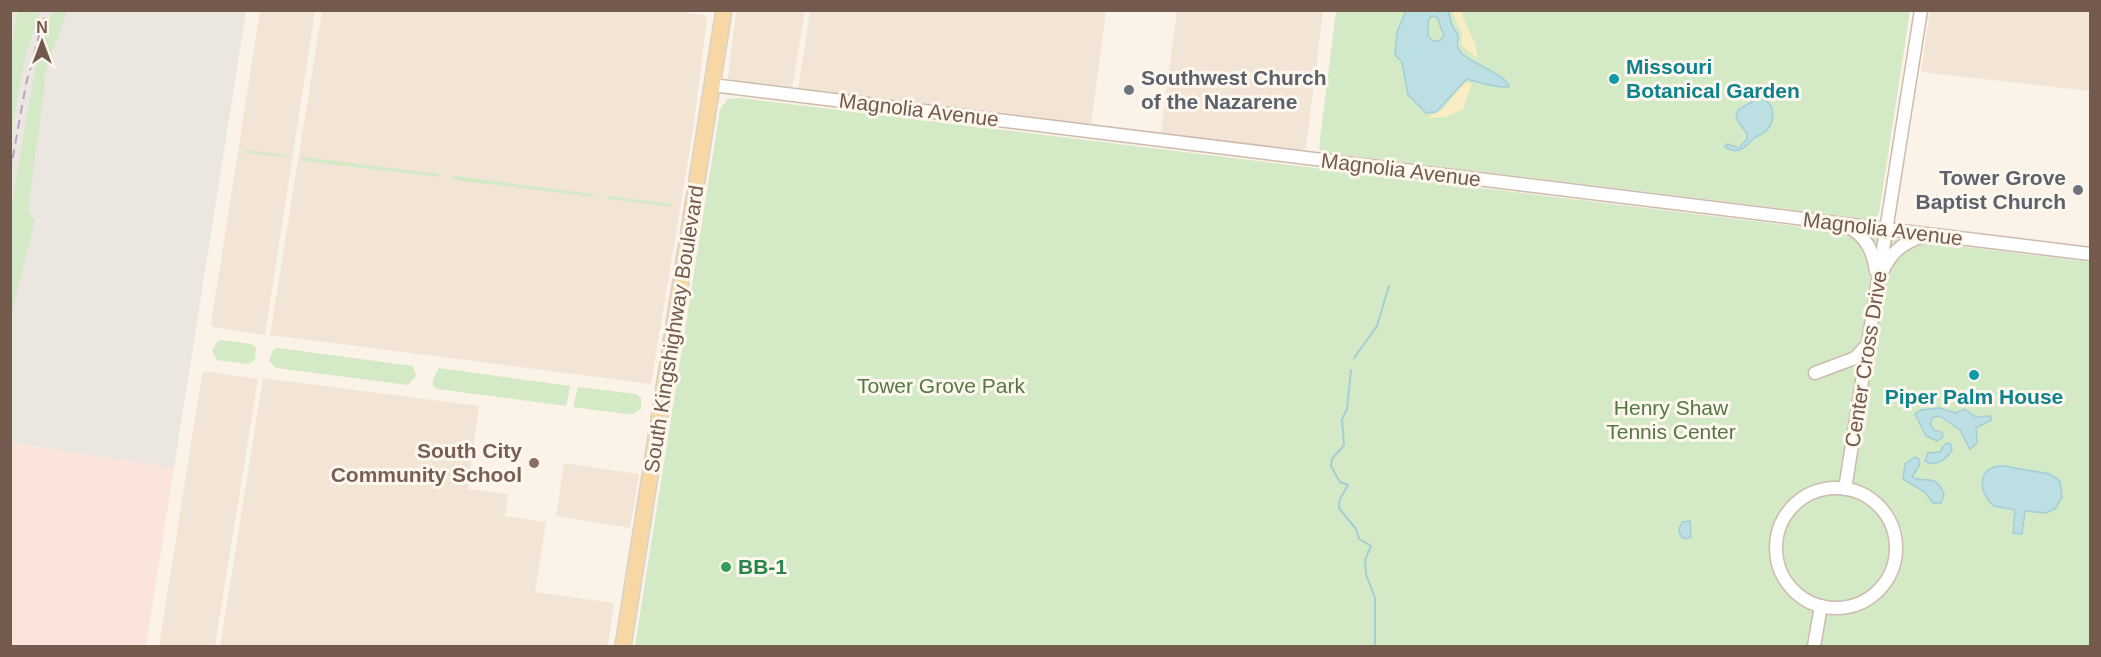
<svg xmlns="http://www.w3.org/2000/svg" width="2101" height="657" font-family="Arial,sans-serif">
<style>
.residential{fill:#f3e5d6}
.commercial{fill:#fbe5db}
.industrial{fill:#ece6e0}
.green{fill:#d4e9c6}
.sand{fill:#f9edc3}
.water{fill:#bcdfe4;stroke:#a3ced6;stroke-width:1.5;fill-rule:evenodd}
.lines{fill:none;stroke-linecap:round;stroke-linejoin:round}
.stream{stroke:#a3ced6;stroke-width:2}
.tertiary-casing{stroke:#cdbbae;stroke-width:15}
.primary-casing{stroke:#d8d1cd;stroke-width:18}
.tertiary{stroke:#fff;stroke-width:12}
.primary{stroke:#f7d7a3;stroke-width:15}
.rail{stroke:#b6a5c5;stroke-width:2;stroke-dasharray:9 6;stroke-linecap:butt}
.culture-dot{fill:#0f9aa8;stroke:#fef7ed;stroke-width:2}
.worship-dot{fill:#6b7280;stroke:#fef7ed;stroke-width:2}
.education-dot{fill:#8d6e63;stroke:#fef7ed;stroke-width:2}
.leisure-dot{fill:#2e9e5b;stroke:#fef7ed;stroke-width:2}
.labels{text-anchor:middle;stroke-width:6;stroke-linejoin:round;paint-order:stroke}
.culture-label{font-size:21px;font-weight:bold;fill:#0d838f;stroke:#fef7ed;text-anchor:start}
.worship-label{font-size:21px;font-weight:bold;fill:#5b616d;stroke:#fef7ed;text-anchor:start}
.street-label{font-size:21px;fill:#745a4c;stroke:#fef7ed}
.park-label{font-size:21px;fill:#547945;stroke:#fef7ed}
.education-label{font-size:21px;font-weight:bold;fill:#785e54;stroke:#fef7ed;text-anchor:end}
.leisure-label{font-size:21px;font-weight:bold;fill:#27864d;stroke:#fef7ed;text-anchor:start}
</style>
<rect width="100%" height="100%" fill="#fbf3e7"/>
<g class="residential">
<path d="M666 10 704 15 707 19 693 131 651 384 270 335 322 11Z"/>
<path d="M260 11H315L265 335 213 327 211 324Z"/>
<path d="M736 11H805L792 88 732 81 728 78Z"/>
<path d="M810 11H1106L1091 125 798 90Z"/>
<path d="M1177 11H1323L1306 148 1300 150 1161 133Z"/>
<path d="M1930 11H2090V91L1921 72Z"/>
<path d="M206 371 258 379 215 646H159L202 374Z"/>
<path d="M263 378 479 406 468 489 508 494 505 516 546 522 535 592 614 603 608 646H220Z"/>
<path d="M564 463 639 474 630 528 556 516Z"/>
</g>
<path class="commercial" d="M10 443 174 468 146 646H11Z"/>
<path class="industrial" d="M10 11H246L174 468 11 443Z"/>
<g class="green">
<path d="M18 11H40L26 54 11 134V49Z"/>
<path d="M52 11H67L43 77 45 83 28 211 35 221 11 316V210L34 75Z"/>
<path d="M1336 11H1910L1879 213 1876 217 1868 219 1321 152 1319 147Z"/>
<path d="M740 98 2090 262V646H635L720 109 728 99Z"/>
<path d="M246 150 287 155 289 157 244 153Z"/>
<path d="M304 157 439 174 440 177 303 161 301 158Z"/>
<path d="M455 176 593 194 595 197 454 180 452 178Z"/>
<path d="M610 196 671 204 673 207 607 199Z"/>
<path d="M221 340 252 344 256 348 255 360 248 364 217 360 212 351 217 342Z"/>
<path d="M278 348 413 366 416 376 408 385 276 368 269 361 273 350Z"/>
<path d="M439 368 570 386 566 406 437 389 433 386V379Z"/>
<path d="M578 387 637 394 641 398V409L633 414H626L573 407Z"/>
</g>
<g class="sand">
<path d="M1452 11H1462C1464 28 1479 41 1477 58L1461 45 1462 34Z"/>
<path d="M1465 82 1472 83 1463 109 1446 117 1427 118 1442 110Z"/>
</g>
<g class="water">
<path d="M1406 11H1448L1452 25 1458 35C1459 40 1456 43 1458 48 1463 62 1507 73 1509 87 1500 88 1476 82 1467 79L1436 112 1426 113 1408 95 1402 62 1395 55 1397 32ZM1431 16 1437 17 1444 36 1439 41H1433L1428 36V21Z"/>
<path d="M1764 99C1776 106 1775 122 1766 131 1762 134 1757 136 1753 139 1744 148 1738 155 1725 147L1727 144 1739 148 1747 139V134L1736 118 1738 110 1755 100Z"/>
<path d="M1939 408 1956 413 1964 409 1976 417 1991 416V420L1976 428 1977 443 1970 449 1960 430 1940 416 1933 417 1930 424 1934 430 1942 432 1943 437 1937 441 1926 436 1915 414 1921 410Z"/>
<path d="M1950 443 1952 450C1946 459 1936 468 1925 461L1928 453 1940 452 1945 444Z"/>
<path d="M1915 457 1919 459 1920 464 1912 477C1926 485 1934 471 1944 494L1941 503H1933L1925 492 1903 479 1905 464Z"/>
<path d="M2004 466 2050 474 2060 481 2062 497 2055 509 2046 513 2025 511 2022 534 2013 533 2015 510 1994 506C1977 492 1977 465 2004 466Z"/>
<path d="M1690 521 1691 537 1685 539C1678 535 1677 529 1683 522Z"/>
</g>
<g class="lines">
<g class="stream">
<path d="M1354 358 1377 326 1389 286"/>
<path d="M1351 370 1347 409 1342 419 1344 445 1332 459 1331 466 1340 482 1348 485 1340 499 1339 508 1356 529 1359 539 1371 546 1365 560 1366 574 1375 598V646"/>
</g>
<defs>
<g id="tertiary">
<path d="M712 85 2090 254"/>
<path d="M1849 227C1867 238 1873 251 1876 271"/>
<path d="M1883 270C1892 251 1904 242 1924 236"/>
<path d="M1815 373 1855 358 1868 344"/>
<circle cx="1836" cy="548" r="60"/>
<path d="M1845 489 1921 10"/>
<path d="M1814 646 1821 606"/>
</g>
<path id="primary" d="M623 646 724 10"/>
</defs>
<use href="#tertiary" class="tertiary-casing"/>
<use href="#primary" class="primary-casing"/>
<use href="#tertiary" class="tertiary"/>
<use href="#primary" class="primary"/>
<path class="rail" d="M10 173 26 84 46 10"/>
</g>
<g class="culture-dot">
<circle cx="1614" cy="79" r="6"/>
<circle cx="1974" cy="375" r="6"/>
</g>
<g class="worship-dot">
<circle cx="1129" cy="90" r="6"/>
<circle cx="2078" cy="190" r="6"/>
</g>
<circle class="education-dot" cx="534" cy="463" r="6"/>
<circle class="leisure-dot" cx="726" cy="567" r="6"/>
<g class="labels">
<g class="culture-label">
<text x="1626" y="74">Missouri<tspan x="1626" dy="24">Botanical Garden</tspan></text>
<text x="1974" y="404" text-anchor="middle">Piper Palm House</text>
</g>
<g class="worship-label">
<text x="1141" y="85">Southwest Church<tspan x="1141" dy="24">of the Nazarene</tspan></text>
<text x="2066" y="185" text-anchor="end">Tower Grove<tspan x="2066" dy="24">Baptist Church</tspan></text>
</g>
<g class="street-label">
<text transform="translate(919 110) rotate(7)" y="7">Magnolia Avenue</text>
<text transform="translate(1401 170) rotate(7)" y="7">Magnolia Avenue</text>
<text transform="translate(1883 229) rotate(7)" y="7">Magnolia Avenue</text>
<text transform="translate(674 329) rotate(-81)" y="7">South Kingshighway Boulevard</text>
<text transform="translate(1866 359) rotate(-81)" y="7">Center Cross Drive</text>
</g>
<g class="park-label">
<text x="941" y="393">Tower Grove Park</text>
<text x="1671" y="415">Henry Shaw<tspan x="1671" dy="24">Tennis Center</tspan></text>
</g>
<g class="education-label">
<text x="522" y="458">South City<tspan x="522" dy="24">Community School</tspan></text>
</g>
<g class="leisure-label">
<text x="738" y="574">BB-1</text>
</g>
</g>
<rect width="2101" height="657" fill="none" stroke="#745a4c" stroke-width="24"/>
<g transform="translate(42 42)" stroke="#fef7ed" stroke-width="4.5" paint-order="stroke">
<path d="M0-4.5L10 22L0 15L-10 22Z" fill="#745a4c"/>
<text y="-9" font-size="16" font-weight="bold" text-anchor="middle" fill="#745a4c">N</text>
</g>
</svg>
